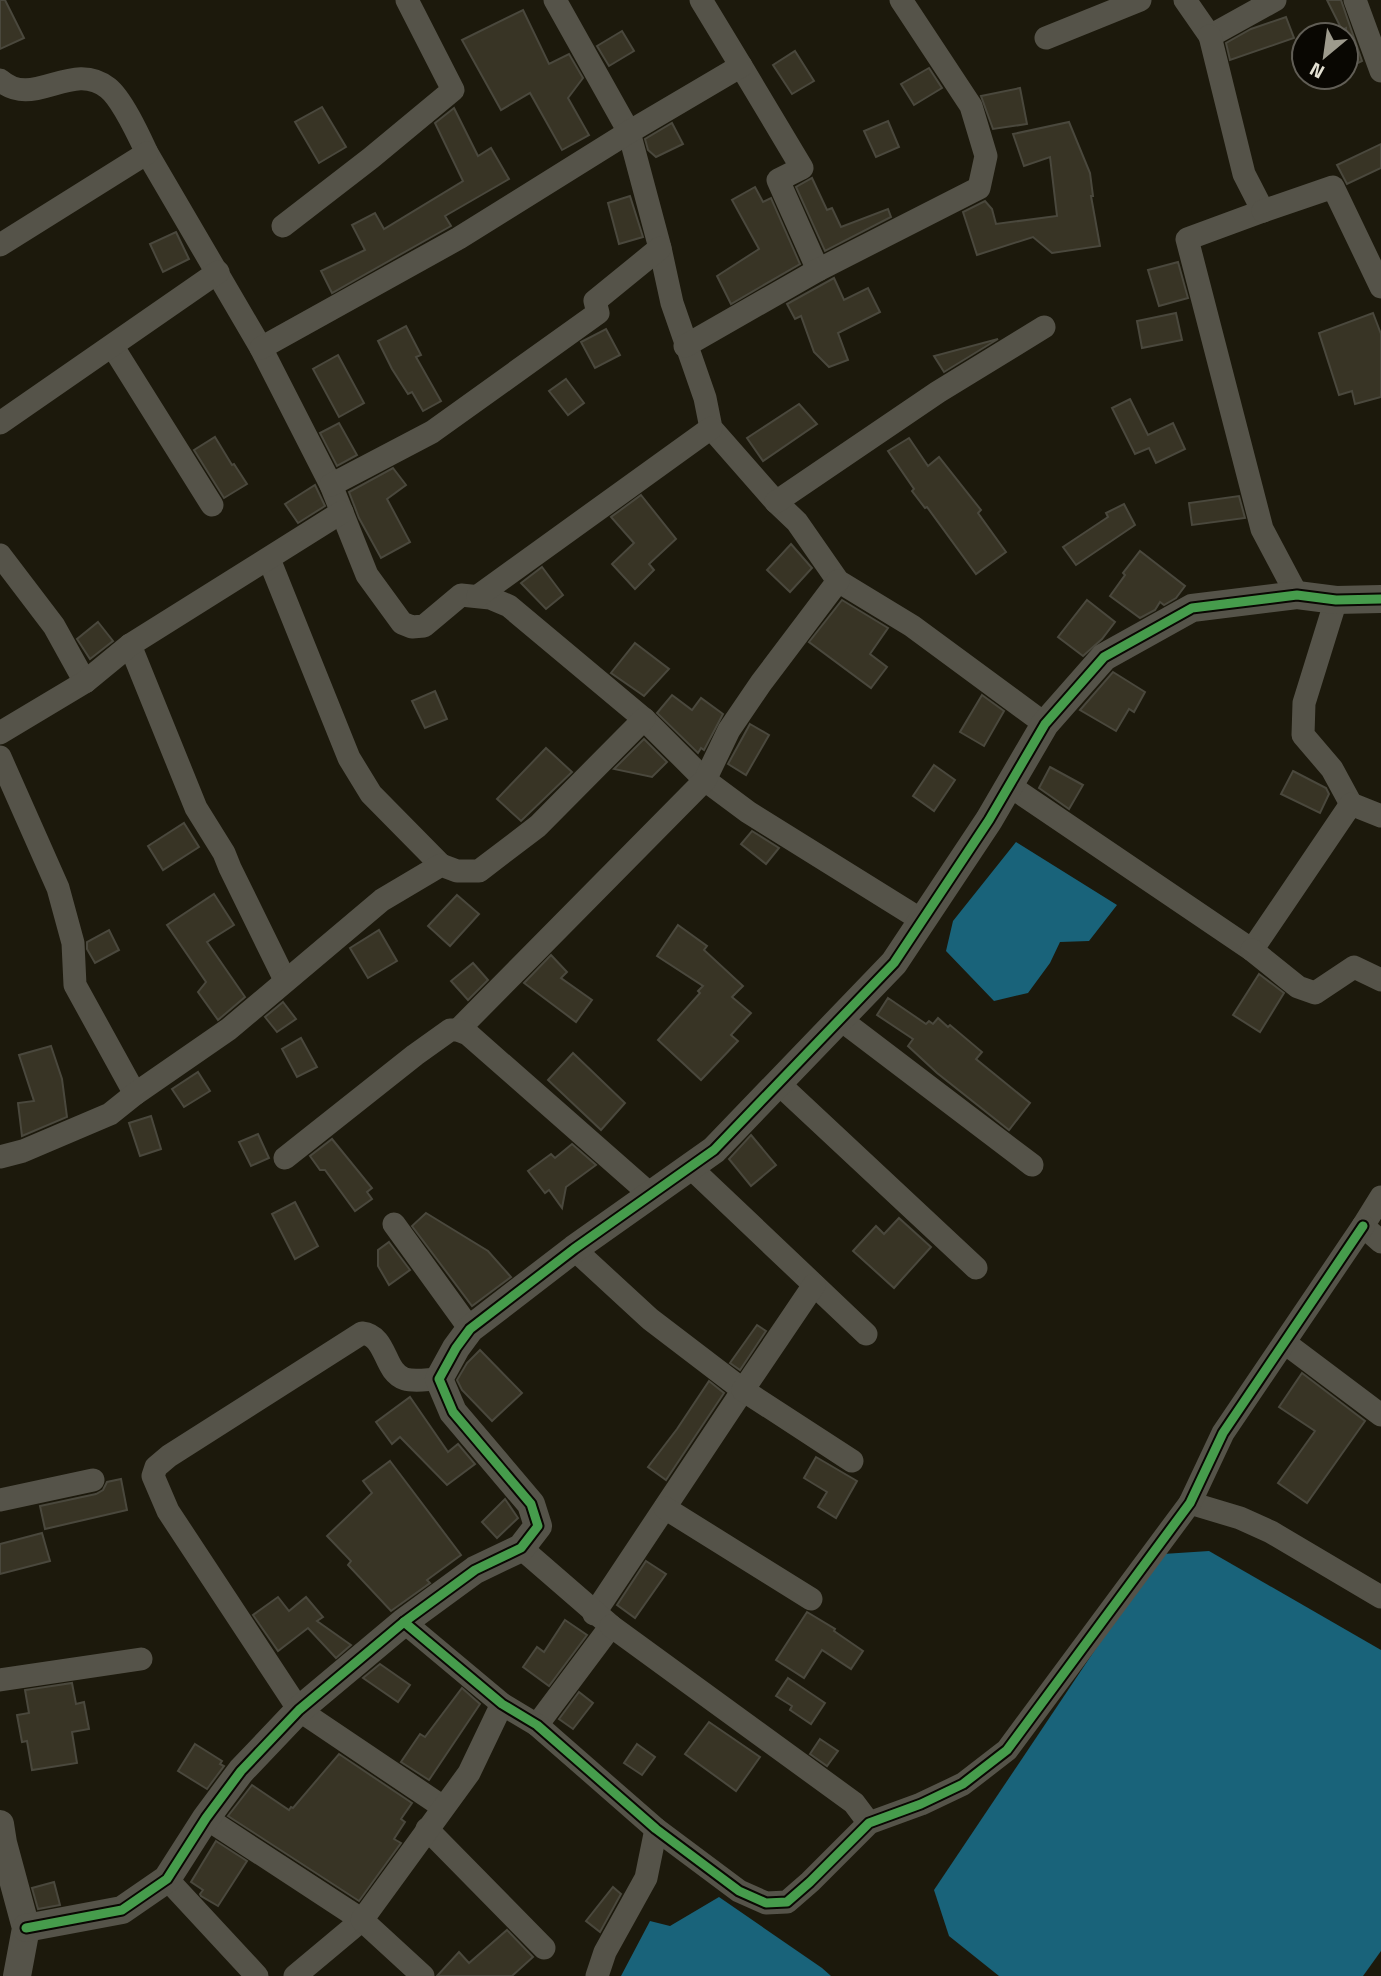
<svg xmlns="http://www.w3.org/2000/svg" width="1381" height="1976" font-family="'Titillium Web',sans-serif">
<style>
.water{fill:#19637a}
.building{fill:#383425;stroke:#4a483d;stroke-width:2}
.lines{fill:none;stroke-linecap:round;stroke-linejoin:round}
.minor{stroke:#555349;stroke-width:23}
.tertiary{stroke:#555349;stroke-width:28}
.cycleway-casing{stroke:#090702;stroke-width:13}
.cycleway{stroke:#469c4c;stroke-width:9}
</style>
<rect width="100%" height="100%" fill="#1c190c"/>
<g class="water">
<path d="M1016 842 1117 905 1089 941 1060 942 1050 963 1028 993 994 1001 946 951 953 921Z"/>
<path d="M1209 1551 1381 1650V1951L1363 1976H999L949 1936 934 1890 1117 1617 1163 1554Z"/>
<path d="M719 1897 822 1968 831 1976H621L650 1921 670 1926Z"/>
</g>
<g class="building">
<path d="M0 0H5L24 38 0 49Z"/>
<path d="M1327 0H1341L1362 61 1346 69V28L1342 30Z"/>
<path d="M523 10 549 64 569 54 583 78 568 98 589 135 562 150 530 93 501 110 462 40Z"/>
<path d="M1286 17 1294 38 1230 60 1226 43 1251 29Z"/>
<path d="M622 31 634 51 609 66 597 46Z"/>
<path d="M795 51 814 81 792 94 773 65Z"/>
<path d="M929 68 942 88 914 105 901 84Z"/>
<path d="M1020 88 1027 124 993 129 981 96Z"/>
<path d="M322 107 346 147 319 163 295 122Z"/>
<path d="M454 108 478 156 491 148 509 179 445 216 451 226 332 293 321 271 365 250 352 225 375 213 384 229 463 181 435 123Z"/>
<path d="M888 121 899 147 876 157 864 131Z"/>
<path d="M1069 122 1090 173 1093 196H1091L1100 246 1052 253 1033 237 977 255 963 212 985 201 992 209 996 224 1057 216 1050 157 1024 166 1013 134Z"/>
<path d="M672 123 683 144 656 157 648 150 645 139Z"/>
<path d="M1381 144V168L1347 184 1337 165Z"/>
<path d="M812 178 827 210 832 208 841 227 888 209 891 217 825 251 796 187Z"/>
<path d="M755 187 763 202 771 198 800 264 731 304 717 276 759 249 732 200Z"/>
<path d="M630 196 643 237 619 244 608 203Z"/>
<path d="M176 232 189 259 163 272 150 244Z"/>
<path d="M1178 262 1188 298 1159 306 1148 270Z"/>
<path d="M834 278 844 300 868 288 880 312 838 333 848 360 829 367 814 352 801 316 795 319 787 304Z"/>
<path d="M1176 313 1182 340 1142 348 1137 321Z"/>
<path d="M1373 313 1381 334V397L1355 404 1352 391 1339 395 1319 333Z"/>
<path d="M406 326 421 355 416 357 441 401 423 411 412 392 408 394 392 369 378 341Z"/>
<path d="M606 329 620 355 595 368 581 342Z"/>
<path d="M998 339 944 372 934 356Z"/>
<path d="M338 355 364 403 339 417 313 369Z"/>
<path d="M566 379 584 403 568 415 549 391Z"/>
<path d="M1130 399 1148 435 1173 423 1185 449 1156 463 1149 448 1135 454 1112 408Z"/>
<path d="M799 404 817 424 763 461 747 438Z"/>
<path d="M339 423 357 455 337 466 320 433Z"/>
<path d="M215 437 232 465 234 464 247 484 224 498 194 450Z"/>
<path d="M909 438 928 466 939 457 981 510 978 513 1006 552 976 574 927 507 925 508 912 491 914 489 888 451Z"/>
<path d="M393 468 406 485 387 499 410 542 381 558 359 518 349 492Z"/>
<path d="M315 485 325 506 298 523 285 504Z"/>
<path d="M641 495 676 539 649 564 654 570 635 589 612 564 634 543 611 517Z"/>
<path d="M1239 496 1245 518 1192 525 1189 503Z"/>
<path d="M1124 504 1135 525 1076 565 1063 547 1108 517 1106 513Z"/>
<path d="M791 544 812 568 790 592 767 570Z"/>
<path d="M1140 551 1185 586 1176 598 1164 605 1160 602 1155 610 1140 618 1110 596 1125 575 1123 573Z"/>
<path d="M542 567 563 595 546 609 521 583Z"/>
<path d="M842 600 888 628 870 654 887 667 871 688 809 642Z"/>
<path d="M1087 600 1115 622 1102 639 1083 656 1058 637Z"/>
<path d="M98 622 113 641 90 659 77 639Z"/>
<path d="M635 643 669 669 644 696 611 673Z"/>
<path d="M1113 672 1145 692 1134 712 1129 709 1116 731 1080 710Z"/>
<path d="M435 691 447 719 425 728 412 701Z"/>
<path d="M672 695 692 710 701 698 723 714 704 750 701 748 698 753 657 713Z"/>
<path d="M982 695 1004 711 984 746 960 732Z"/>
<path d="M750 724 769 735 746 775 728 764Z"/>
<path d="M644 739 667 762 652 777 614 769Z"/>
<path d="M546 748 572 772 521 821 497 799Z"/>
<path d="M934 765 955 780 934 811 913 796Z"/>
<path d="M1050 767 1083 785 1069 809 1039 788Z"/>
<path d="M1293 771 1326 788 1329 794 1320 813 1281 794Z"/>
<path d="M184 823 199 847 163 870 148 846Z"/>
<path d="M752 831 779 848 766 864 741 844Z"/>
<path d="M214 894 234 925 207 942 245 997 218 1020 198 992 206 982 167 925Z"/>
<path d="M457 895 479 914 450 946 428 926Z"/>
<path d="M678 925 707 946 704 950 743 986 732 997 751 1013 731 1035 738 1041 701 1080 658 1040 700 993 698 991 703 986 657 956Z"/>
<path d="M109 930 119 950 95 963 87 949V942Z"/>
<path d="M379 930 397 961 368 978 350 948Z"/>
<path d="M551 955 567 972 561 978 592 1000 576 1022 524 983Z"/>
<path d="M473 963 488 980 468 1000 451 981Z"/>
<path d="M1259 974 1284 993 1260 1032 1233 1015Z"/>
<path d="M888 998 926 1024 929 1021 933 1024 938 1018 948 1027 950 1025 982 1052 976 1059 1030 1103 1009 1130 937 1073 908 1046 913 1039 877 1015Z"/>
<path d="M283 1002 296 1019 277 1032 265 1017Z"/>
<path d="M301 1038 317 1067 297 1077 282 1049Z"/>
<path d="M51 1046 62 1079 67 1117 22 1136 18 1103 34 1101 19 1055Z"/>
<path d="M573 1053 625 1103 601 1130 548 1080Z"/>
<path d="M198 1072 210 1091 184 1107 172 1089Z"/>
<path d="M151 1116 161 1149 140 1156 129 1123Z"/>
<path d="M258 1134 269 1158 251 1166 239 1142Z"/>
<path d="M751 1135 776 1165 751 1186 729 1159Z"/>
<path d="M332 1139 372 1188 367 1192 372 1199 355 1211 325 1170H320L310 1156Z"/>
<path d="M572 1144 596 1165 566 1187 562 1208 549 1190 545 1193 528 1171 551 1154 555 1158Z"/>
<path d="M295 1202 318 1246 295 1259 272 1214Z"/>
<path d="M426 1213 488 1251 511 1277 472 1306 412 1226Z"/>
<path d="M899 1218 931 1247 894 1288 853 1251 876 1226 884 1234Z"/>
<path d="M389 1242 410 1270 389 1285 378 1266V1250Z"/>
<path d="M757 1325 766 1331 740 1370 730 1363Z"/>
<path d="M480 1350 522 1393 492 1421 462 1390 457 1380 467 1363Z"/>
<path d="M1302 1373 1365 1421 1307 1503 1278 1483 1315 1431 1279 1407Z"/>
<path d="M709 1381 724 1393 666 1480 648 1467 677 1429Z"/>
<path d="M410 1397 448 1452 458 1444 475 1464 447 1485 400 1437 392 1444 376 1422Z"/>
<path d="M816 1457 857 1481 836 1518 818 1507 827 1492 804 1478Z"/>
<path d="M390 1461 461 1555 427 1580 430 1583 391 1611 348 1565 351 1561 327 1536 372 1493 363 1481Z"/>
<path d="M121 1479 127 1510 45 1529 40 1506 96 1494 103 1490 107 1482Z"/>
<path d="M505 1499 518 1518 497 1538 482 1522Z"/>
<path d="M42 1533 50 1561 0 1574V1544Z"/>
<path d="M646 1561 666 1574 635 1618 617 1605Z"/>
<path d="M278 1597 289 1611 306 1597 323 1617 317 1621 351 1645 336 1658 308 1628 278 1651 253 1615Z"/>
<path d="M807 1612 835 1629 834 1631 863 1651 851 1669 822 1650 804 1678 776 1660Z"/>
<path d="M565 1620 587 1635 549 1686 523 1667 537 1647 544 1652Z"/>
<path d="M380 1664 410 1685 398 1702 363 1678Z"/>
<path d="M788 1678 825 1703 811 1724 790 1710 792 1706 776 1696Z"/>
<path d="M72 1683 76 1704 84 1702 89 1729 72 1732 77 1763 32 1770 27 1741 22 1742 17 1715 29 1713 25 1690Z"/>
<path d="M462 1688 480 1704 429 1780 401 1762 420 1734 425 1737Z"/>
<path d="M579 1692 593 1703 573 1729 559 1719Z"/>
<path d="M709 1722 760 1757 736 1791 685 1754Z"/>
<path d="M820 1739 838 1751 827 1766 810 1754Z"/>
<path d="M195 1744 222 1761 220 1764 224 1766 207 1789 178 1771Z"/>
<path d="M637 1744 655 1757 642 1775 624 1763Z"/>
<path d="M339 1754 412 1803 401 1819 405 1822 394 1839 401 1843 359 1901 228 1816 252 1785 289 1810 291 1807 293 1808Z"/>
<path d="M216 1841 247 1861 218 1906 201 1896 200 1894 203 1890 191 1882Z"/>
<path d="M54 1882 60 1905 38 1909 32 1888Z"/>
<path d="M613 1887 621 1894 600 1932 586 1921Z"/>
<path d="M507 1930 533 1957 512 1976H437L459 1952 469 1963Z"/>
</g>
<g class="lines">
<g class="minor">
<path d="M555 0 629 132 660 248 672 303 705 398 711 428 776 502 797 522 838 581 912 626 1045 724"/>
<path d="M1185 0 1210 36 1275 0"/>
<path d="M1355 0 1381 71"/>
<path d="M1210 36 1244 174 1263 211 1187 239 1262 529 1297 595"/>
<path d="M1046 38 1140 0"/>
<path d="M741 66 802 168 778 180 818 270"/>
<path d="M0 80C33 110 72 59 108 88 122 99 139 136 147 153L261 348 331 485 367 575 402 623 412 627 424 626 461 595 490 598 509 606 644 719 705 780 748 812 923 921"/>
<path d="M1263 211 1333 187 1381 287"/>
<path d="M283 226 371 158 453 90 407 0"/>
<path d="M0 245 147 153"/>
<path d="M685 346 818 270 979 188 986 156 971 106 901 0"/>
<path d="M113 347 212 505"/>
<path d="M261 348 459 238 629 132 741 66 701 0"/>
<path d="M0 423 218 272"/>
<path d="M331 485 432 432 598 313 595 301 660 248"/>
<path d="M776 502 938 392 1044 327"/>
<path d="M0 555 54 626 85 682"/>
<path d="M269 559 349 758 371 794 441 865"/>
<path d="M478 596 711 428"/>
<path d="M1336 600 1304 703 1303 735 1332 769 1351 804"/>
<path d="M130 645 196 808 224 853 230 868 285 980"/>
<path d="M0 733 85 682 130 645 342 512"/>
<path d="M0 757 58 888 73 943 75 985 135 1094"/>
<path d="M1010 786 1252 950 1351 804 1381 816"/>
<path d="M1252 950 1298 987 1315 993 1354 967 1381 980"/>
<path d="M840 1019 1032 1165"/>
<path d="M458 1030 705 780 729 730 761 683 838 581"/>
<path d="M778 1083 976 1268"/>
<path d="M0 1157 23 1151 110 1114 135 1094 229 1029 382 900 441 865 457 871H479L538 826 644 719"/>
<path d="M285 1158 415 1055 450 1030H458L468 1034 651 1195"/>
<path d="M690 1167 866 1334"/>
<path d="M1381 1197 1363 1226 1381 1242"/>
<path d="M394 1224 470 1329"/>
<path d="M574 1249 650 1319 743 1390 594 1614"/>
<path d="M814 1285 743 1390 852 1461"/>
<path d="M1285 1343 1381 1415"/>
<path d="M439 1379C429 1379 415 1382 405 1379 383 1372 388 1336 362 1333L169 1456 156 1467 153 1476 168 1511 299 1710 443 1807"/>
<path d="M0 1500 93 1480"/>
<path d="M1190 1503 1240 1518 1271 1532 1381 1597"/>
<path d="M665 1508 811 1599"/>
<path d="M521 1548 611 1626 537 1725"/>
<path d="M404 1622 502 1704 537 1725 656 1829 739 1891 766 1903 787 1902 810 1882 869 1823 921 1804 963 1784 1007 1750 1190 1503 1223 1433 1363 1226"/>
<path d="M611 1626 854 1803 869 1823"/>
<path d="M0 1680 141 1659"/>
<path d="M206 1818 362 1920 295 1976"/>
<path d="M427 1829 544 1948"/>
<path d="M167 1879 257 1976"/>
<path d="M423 1976 362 1920 469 1773 502 1704"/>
<path d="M597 1976 605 1952 646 1878 656 1829"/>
</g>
<g class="tertiary">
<path d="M0 1824 3 1843 26 1928 17 1976"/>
<path d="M26 1928 122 1910 167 1879 206 1818 241 1771 299 1710 404 1622 475 1570 521 1548 538 1526 531 1504 453 1412 439 1379 456 1348 470 1329 574 1249 714 1150 894 963 989 820 1045 724 1104 657 1192 608 1297 595 1336 600 1381 599"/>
</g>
<defs>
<g id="cycleway">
<path d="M404 1622 502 1704 537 1725 656 1829 739 1891 766 1903 787 1902 810 1882 869 1823 921 1804 963 1784 1007 1750 1190 1503 1223 1433 1363 1226"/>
<path d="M26 1928 122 1910 167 1879 206 1818 241 1771 299 1710 404 1622 475 1570 521 1548 538 1526 531 1504 453 1412 439 1379 456 1348 470 1329 574 1249 714 1150 894 963 989 820 1045 724 1104 657 1192 608 1297 595 1336 600 1381 599"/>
</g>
</defs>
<use href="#cycleway" class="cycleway-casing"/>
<use href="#cycleway" class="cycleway"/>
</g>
<g transform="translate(1325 56) rotate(209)"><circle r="33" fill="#090702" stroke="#615e56" stroke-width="2"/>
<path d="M0-5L12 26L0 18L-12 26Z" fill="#9e9b8d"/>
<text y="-10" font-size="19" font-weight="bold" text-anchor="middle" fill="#e4e1d3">N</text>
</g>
</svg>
